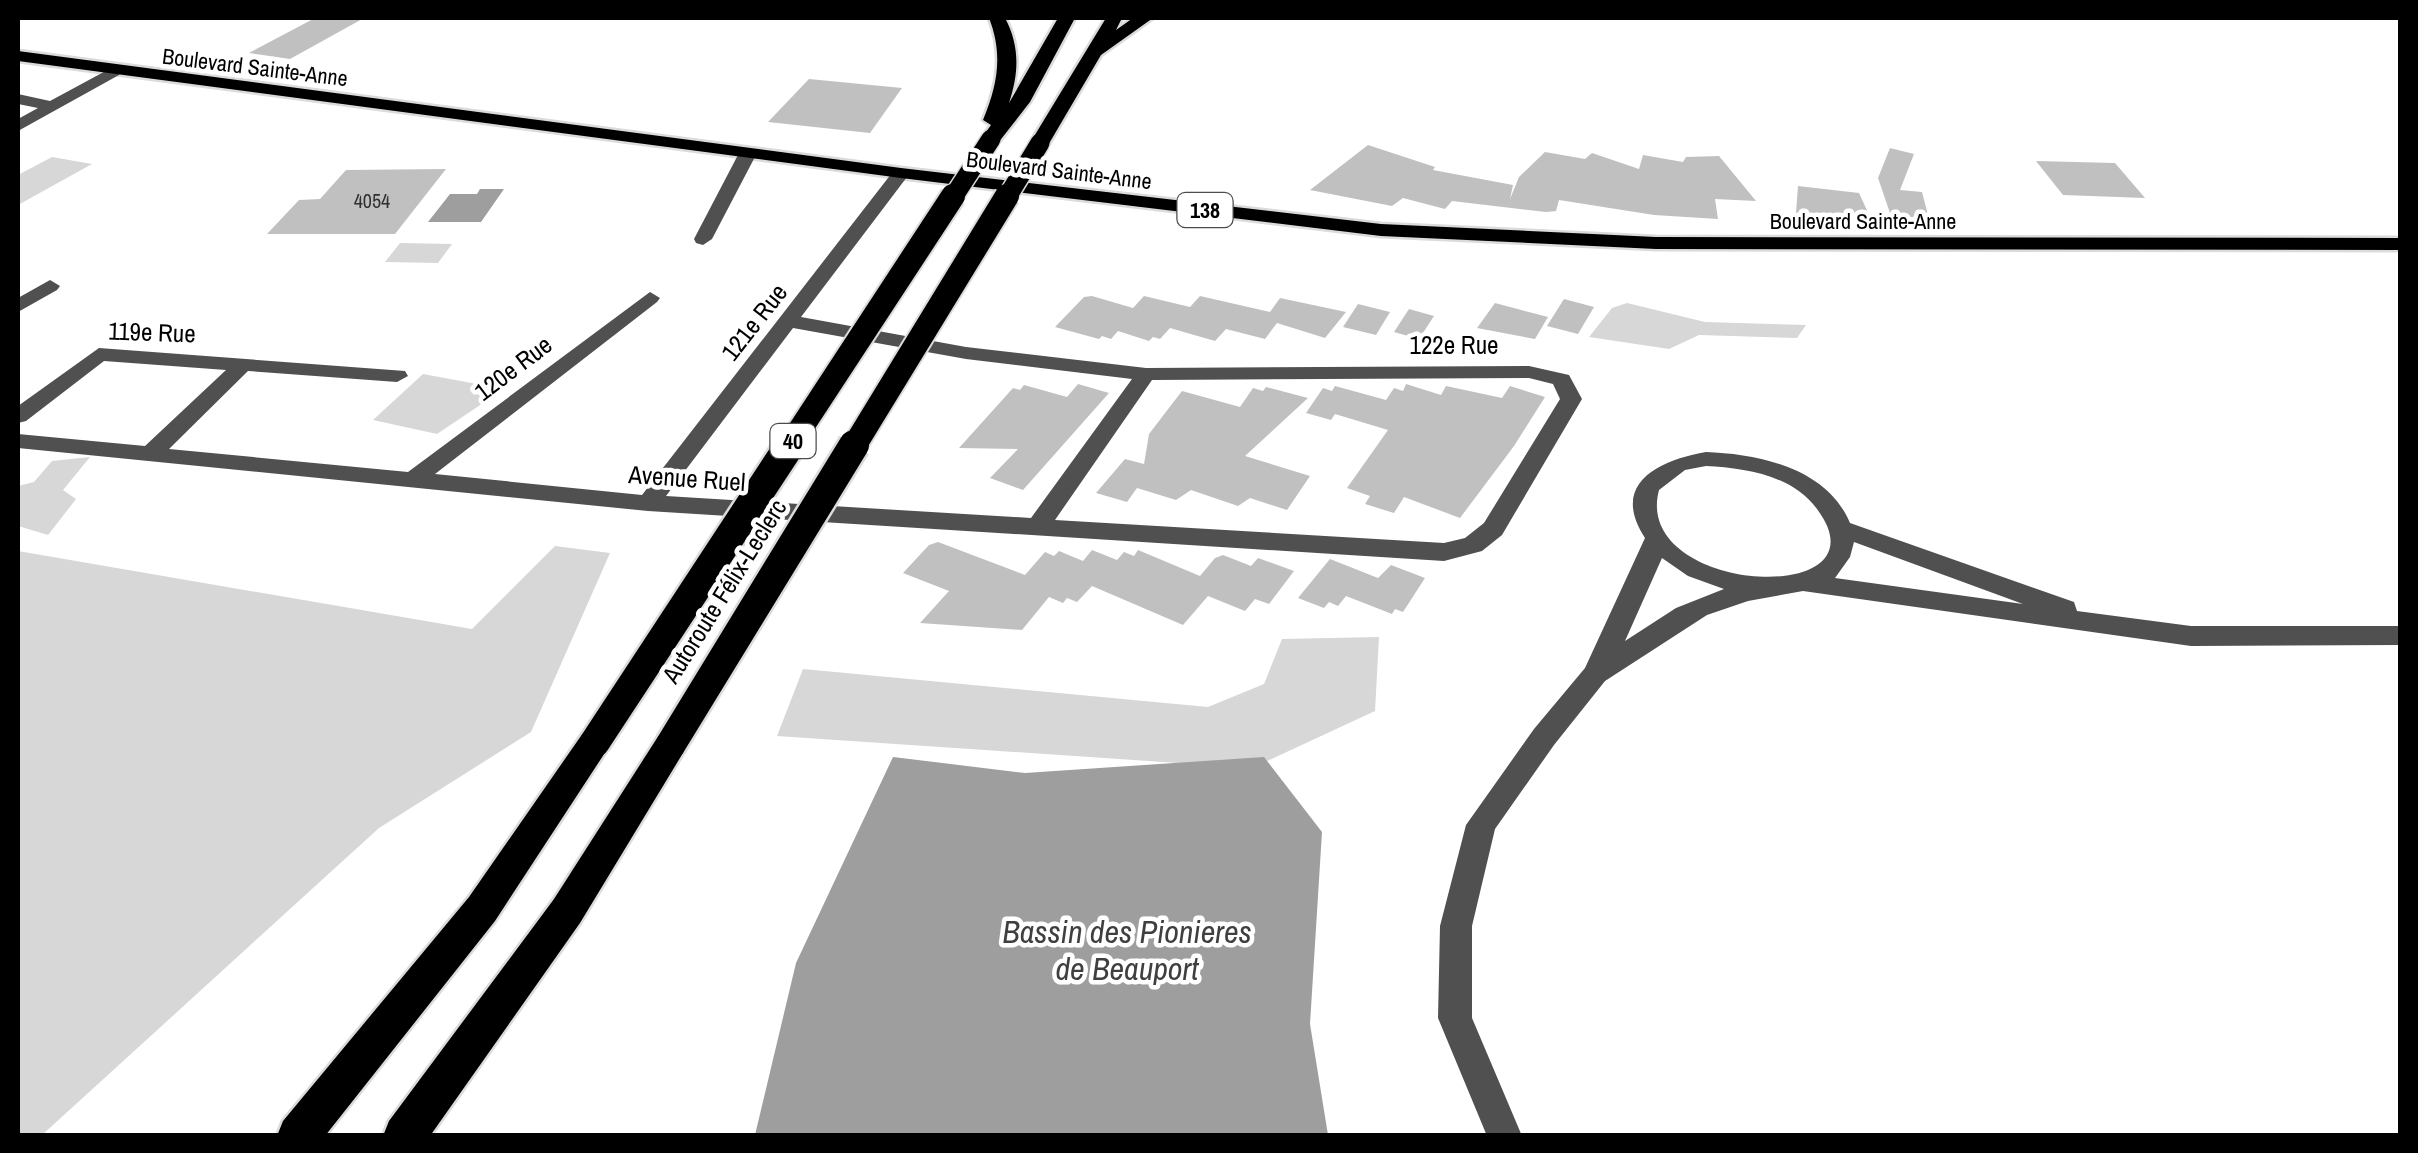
<svg xmlns="http://www.w3.org/2000/svg" width="2418" height="1153" font-family="'Archivo Narrow',sans-serif">
<style>
.green{fill:#d7d7d7}
.water{fill:#9e9e9e}
.building{fill:#c0c0c0}
.lines{fill:none;stroke-linecap:round;stroke-linejoin:round}
.major-casing{stroke:#dbdbdb;stroke-width:5}
.highway-casing{stroke:#dbdbdb;stroke-width:5}
.minor{fill:#505050;fill-rule:evenodd}
.major{fill:#000;fill-rule:evenodd}
.highway{fill:#000;fill-rule:evenodd}
.highway-bridge-far2-casing{stroke:#dbdbdb;stroke-width:22;stroke-linecap:butt}
.highway-bridge-far1-casing{stroke:#dbdbdb;stroke-width:28;stroke-linecap:butt}
.highway-bridge-casing{stroke:#dbdbdb;stroke-width:35;stroke-linecap:butt}
.highway-bridge-far2{stroke:#000;stroke-width:19}
.highway-bridge-far1{stroke:#000;stroke-width:24}
.highway-bridge{stroke:#000;stroke-width:30}
.labels{text-anchor:middle;stroke-width:9;stroke-linejoin:round;paint-order:stroke}
.number-label{font-size:20px;fill:#303030}
.far-street-label{font-size:22px;fill:#000;stroke:#fff}
.shield{fill:#fff;stroke:#4c4c4c;stroke-width:2.5}
.shield-label{font-size:22px;font-weight:bold;fill:#000}
.street-label{font-size:25px;fill:#000;stroke:#fff}
.near-water-label{font-size:32px;font-style:italic;fill:#3f3f3f;stroke:#fff}
</style>
<rect width="100%" height="100%" fill="#fff"/>
<g class="green">
<path d="M52 157 92 164 18 205V175Z"/>
<path d="M400 243 452 244 438 263 385 262Z"/>
<path d="M1627 303 1705 322 1806 325 1797 338 1699 335 1669 349 1589 337 1612 308Z"/>
<path d="M423 374 504 389 437 434 373 420Z"/>
<path d="M90 457 63 490 76 499 48 535 18 526V486L34 482 52 461Z"/>
<path d="M555 546 610 553 531 732 379 828 42 1135H18V551L472 629Z"/>
<path d="M1379 637 1375 711 1252 768 777 736 803 669 1208 707 1264 684 1282 639Z"/>
</g>
<g class="water">
<path d="M480 189H504L481 222H428L450 194H477Z"/>
<path d="M893 757 1025 773 1264 757 1322 832 1310 1024 1328 1135H755L796 963Z"/>
</g>
<g class="building">
<path d="M315 18H364L290 59 249 53Z"/>
<path d="M809 79 902 88 870 133 768 122Z"/>
<path d="M1368 145 1435 167 1433 170 1513 185 1510 199 1519 177 1545 152 1585 159 1592 153 1639 169 1643 155 1683 162 1686 157 1719 156 1756 201 1715 199 1718 219 1654 215 1559 200 1556 211 1546 212 1452 201 1445 209 1403 198 1392 206 1310 190Z"/>
<path d="M1890 148 1914 154 1900 190 1922 192 1929 219 1891 216 1878 178Z"/>
<path d="M2036 161 2115 163 2145 198 2063 195Z"/>
<path d="M446 169 395 234H267L299 200 320 199 346 170Z"/>
<path d="M1798 186 1859 193 1870 217 1833 214 1828 218 1796 213Z"/>
<path d="M1092 296 1133 308 1144 296 1190 307 1200 296 1270 312 1280 298 1346 312 1325 338 1277 323 1265 339 1226 329 1215 341 1170 328 1160 339 1153 337 1149 341 1118 331 1111 339 1102 336 1099 339 1055 327 1084 297Z"/>
<path d="M1564 299 1594 307 1578 334 1547 326Z"/>
<path d="M1495 303 1548 317 1535 339 1477 328Z"/>
<path d="M1358 304 1390 312 1376 335 1343 327Z"/>
<path d="M1409 309 1434 316 1419 339 1394 332Z"/>
<path d="M1078 384 1109 393 1023 490 990 478 1018 449 959 448 1013 388 1020 390 1024 385 1067 397Z"/>
<path d="M1406 384 1441 395 1446 386 1502 398 1510 386 1545 397 1514 446 1460 518 1404 497 1394 513 1365 504 1370 496 1347 488 1388 430 1335 414 1331 420 1306 413 1323 388 1332 391 1335 386 1386 400 1394 388 1403 391Z"/>
<path d="M1266 387 1308 398 1245 456 1310 476 1287 510 1250 498 1238 506 1191 490 1176 500 1137 488 1127 502 1096 493 1125 459 1144 464 1149 434 1182 391 1240 407 1253 388 1263 391Z"/>
<path d="M938 542 1025 575 1045 552 1054 556 1059 551 1083 561 1092 550 1117 560 1124 552 1134 556 1138 550 1200 576 1215 558 1223 555 1251 566 1258 558 1294 571 1269 604 1255 599 1245 611 1208 596 1183 625 1092 586 1077 602 1067 598 1063 603 1049 597 1022 630 920 623 949 591 903 573 929 545Z"/>
<path d="M1330 559 1378 578 1391 565 1425 578 1403 612 1395 609 1392 614 1346 596 1338 606 1329 602 1324 608 1298 598Z"/>
</g>
<g class="lines">
<defs>
<path id="major" d="M18 51 901 168 1381 224 1656 237 2400 238V250L1656 249 1381 236 901 178 18 61Z"/>
<g id="highway">
<path d="M989 18H1005C1020 46 1019 73 1009 103L1058 18H1075L1030 102 998 143 991 145 981 139 991 125 983 120C998 84 1003 54 989 18Z"/>
<path d="M1106 18H1122L1116 30 1133 18H1153L1101 55 1047 147H1033L1030 143Z"/>
<path d="M595 729 607 733 612 742 495 921 325 1136H277L283 1121 469 897 583 733Z"/>
<path d="M671 731 683 735 688 744 683 753 580 923 430 1136H383L389 1121 554 899 659 735Z"/>
</g>
</defs>
<use href="#major" class="major-casing"/>
<use href="#highway" class="highway-casing"/>
<g class="minor">
<path d="M113 67 121 72 119 75 18 131V119L38 108 18 104V94L50 101Z"/>
<path d="M748 148 757 153 712 239 703 245 696 243 694 239 739 153Z"/>
<path d="M901 168 910 173 801 317 966 347 1146 368 1529 366 1569 375 1582 399 1502 535 1482 551 1444 561 648 511 18 448V434L145 446 226 370 104 361 26 421 18 423V406L99 348 405 371 408 376 397 382 248 371 169 449 408 472 650 292 660 298 657 302 435 474 642 495 895 169ZM793 328 966 359 1132 379 1031 518 666 496ZM1529 378 1553 384 1560 399 1484 523 1465 538 1444 543 1055 520 1152 380Z"/>
<path d="M50 280 60 286 57 290 18 312V298Z"/>
<path d="M1706 452C1759 454 1827 468 1850 523L2074 602 2077 611 2191 626H2400V645L2191 646 1803 591 1748 601 1707 615 1605 681 1554 745 1495 829 1472 926V1018L1522 1136H1487L1438 1018 1440 926 1466 825 1534 729 1585 668 1645 538C1609 483 1660 460 1706 452ZM1706 466C1745 468 1792 475 1817 509 1892 609 1631 595 1659 490L1685 470ZM1854 542 2023 604 1835 578 1850 557ZM1662 558 1688 576 1724 589 1676 608 1625 641Z"/>
</g>
<use href="#major" class="major"/>
<use href="#highway" class="highway"/>
<defs>
<g id="highway-bridge-far2">
<path d="M952 199 991 139"/>
<path d="M1006 199 1040 143"/>
</g>
<g id="highway-bridge-far1">
<path d="M788 448 953 196"/>
<path d="M853 448 1007 196"/>
</g>
<g id="highway-bridge">
<path d="M595 742 790 445"/>
<path d="M671 744 854 445"/>
</g>
</defs>
<use href="#highway-bridge-far2" class="highway-bridge-far2-casing"/>
<use href="#highway-bridge-far1" class="highway-bridge-far1-casing"/>
<use href="#highway-bridge" class="highway-bridge-casing"/>
<use href="#highway-bridge-far2" class="highway-bridge-far2"/>
<use href="#highway-bridge-far1" class="highway-bridge-far1"/>
<use href="#highway-bridge" class="highway-bridge"/>
</g>
<g class="labels">
<g class="number-label">
<text x="372" y="208">4054</text>
</g>
<g class="far-street-label">
<text transform="translate(255 67) rotate(7)" y="8">Boulevard Sainte-Anne</text>
<text transform="translate(1059 170) rotate(7)" y="8">Boulevard Sainte-Anne</text>
<text x="1863" y="229">Boulevard Sainte-Anne</text>
</g>
<g class="shield">
<rect x="1177.5" y="193" width="55" height="34" rx="8"/>
<rect x="770.5" y="424" width="45" height="34" rx="8"/>
</g>
<g class="shield-label">
<text x="1205" y="218">138</text>
<text x="793" y="449">40</text>
</g>
<g class="street-label">
<text transform="translate(754 322) rotate(-52)" y="9">121e Rue</text>
<text transform="translate(152 332) rotate(2)" y="9">119e Rue</text>
<text x="1454" y="354">122e Rue</text>
<text transform="translate(513 368) rotate(-37)" y="9">120e Rue</text>
<text transform="translate(687 478) rotate(4)" y="9">Avenue Ruel</text>
<text transform="translate(724 591) rotate(-58)" y="9">Autoroute Félix-Leclerc</text>
</g>
<g class="near-water-label">
<text x="1127" y="943">Bassin des Pionieres<tspan x="1127" dy="37">de Beauport</tspan></text>
</g>
</g>
<rect width="2418" height="1153" fill="none" stroke="#000000" stroke-width="40"/>
</svg>
